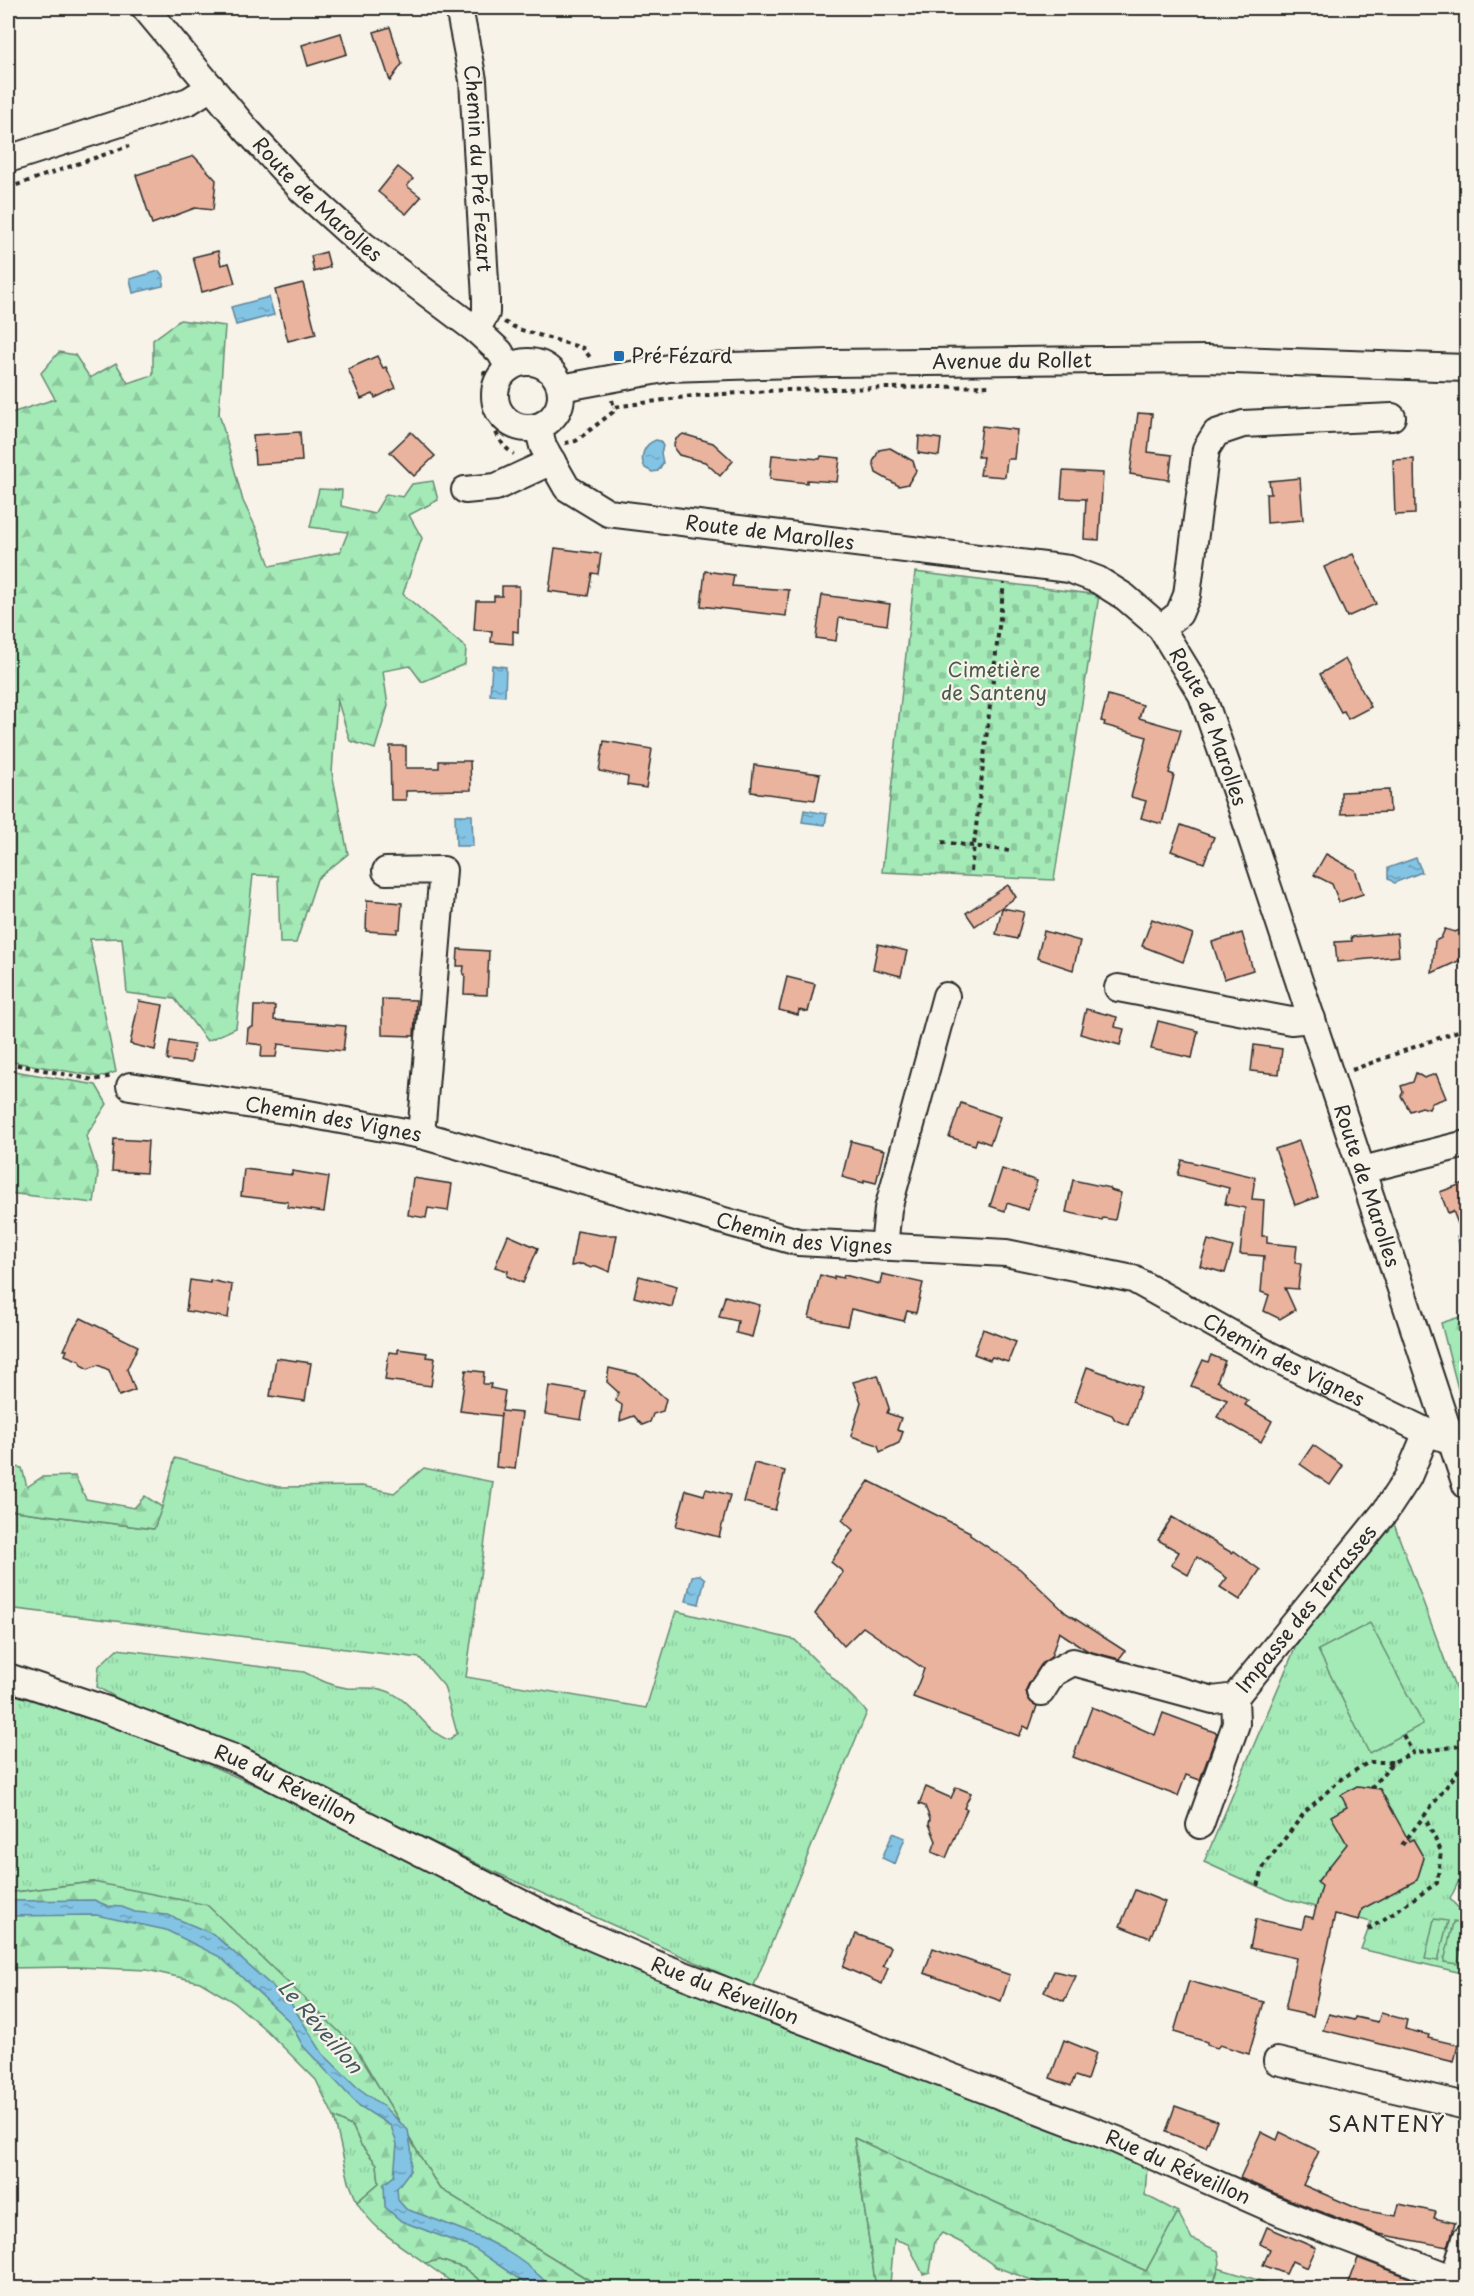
<svg xmlns="http://www.w3.org/2000/svg" width="1474" height="2296" font-family="'Playpen Sans',sans-serif">
<style>
.grass{fill:url(#grass-tufts);stroke:#678a71;stroke-width:1.5}
.forest{fill:url(#forest-firs);stroke:#678a71;stroke-width:1.5}
.cemetery{fill:url(#cemetery-stones);stroke:#678a71;stroke-width:1.5}
.pitch{fill:#a3eab7;stroke:#678a71;stroke-width:1.5}
.water{fill:url(#water-ripples);stroke:#60869a;stroke-width:1.5}
.building{fill:#e9b39e;stroke:#2b2b2b;stroke-width:1.5}
.lines{fill:none;stroke-linecap:round;stroke-linejoin:round}
.minor-casing{stroke:#2b2b2b;stroke-width:30}
.path{stroke:#2b2b2b;stroke-width:4;stroke-dasharray:4.5 4.5;stroke-linecap:butt}
.minor{stroke:#f7f3e8;stroke-width:26}
.poi-dot{fill:#1f6fb2;stroke:#f7f3e8;stroke-width:2}
.labels{text-anchor:middle;stroke-width:4.5;stroke-linejoin:round;paint-order:stroke}
.street-label{font-size:20px;fill:#2b2b2b;stroke:#f7f3e8}
.poi-label{font-size:20px;fill:#2b2b2b;stroke:#f7f3e8;text-anchor:start}
.park-label{font-size:20px;fill:#495b4e;stroke:#f7f3e8}
.water-label{font-size:21px;font-style:italic;fill:#455962;stroke:#f7f3e8}
.quarter-label{font-size:22px;letter-spacing:1.5px;fill:#2b2b2b;stroke:#f7f3e8}
</style>
<defs>
<pattern id="grass-tufts" width="24" height="20" patternUnits="userSpaceOnUse" patternTransform="scale(1.5)"><rect width="24" height="20" fill="#a3eab7"/><path d="M3 7l-1-3M5 7V3M7 7l1-3M15 17l-1-3M17 17v-4M19 17l1-3" fill="none" stroke="#8cc99e"/></pattern>
<pattern id="forest-firs" width="22" height="20" patternUnits="userSpaceOnUse" patternTransform="scale(1.5)"><rect width="22" height="20" fill="#a3eab7"/><path d="M5 1l3.5 6h-7zM16 11l3.5 6h-7z" fill="#8cc99e"/></pattern>
<pattern id="cemetery-stones" width="16" height="16" patternUnits="userSpaceOnUse" patternTransform="scale(1.5)"><rect width="16" height="16" fill="#a3eab7"/><path d="M2 7V4a2 2 0 0 1 4 0v3zM10 15v-3a2 2 0 0 1 4 0v3z" fill="#8cc99e"/></pattern>
<pattern id="water-ripples" width="26" height="14" patternUnits="userSpaceOnUse" patternTransform="scale(1.5)"><rect width="26" height="14" fill="#83c3e4"/><path d="M2 4q2-2 4 0t4 0M15 11q2-2 4 0t4 0" fill="none" stroke="#6b9fb9"/></pattern>
</defs>
<rect width="100%" height="100%" fill="#f7f3e8"/>
<filter id="ink" filterUnits="userSpaceOnUse"><feTurbulence type="fractalNoise" baseFrequency=".0167" numOctaves="2"/><feDisplacementMap in="SourceGraphic" scale="12" xChannelSelector="R" yChannelSelector="G"/><feConvolveMatrix kernelMatrix="1 2 1 2 8 2 1 2 1" color-interpolation-filters="sRGB"/></filter>
<g filter="url(#ink)">
<g class="grass">
<path d="M175 1458 278 1487 362 1486 394 1493 424 1468 493 1482 466 1677 646 1708 676 1611 795 1640 867 1712 753 1988 488 1869 244 1749 126 1703 97 1687 99 1666 117 1649 304 1672C318 1679 331 1686 347 1688 358 1689 373 1686 384 1690 412 1698 423 1731 449 1740L457 1733 444 1686 420 1658 8 1608V1510L153 1529 162 1507Z"/>
<path d="M1394 1524 1466 1717V1866L1450 1899 1466 1916V1974L1361 1949 1371 1922 1286 1899 1204 1862 1299 1639Z"/>
<path d="M8 1693 121 1726 840 2043 1147 2167 1145 2195 1178 2212 1146 2271 854 2138 876 2288H602L439 2188 355 2047 93 1882 8 1893Z"/>
<path d="M334 2117 353 2127 361 2145 377 2164 379 2183 357 2202 349 2182Z"/>
<path d="M440 2260 464 2268 490 2288H460L425 2263Z"/>
<path d="M1218 2268 1284 2288H1212Z"/>
</g>
<g class="forest">
<path d="M180 320 225 326 219 413 243 501 258 532 270 566 340 552 348 532 310 527 319 489 342 490 341 506 374 514 386 494 403 497 412 484 433 481 438 500 409 515 422 538 403 594 466 648 465 664 422 682 410 666 383 671 388 706 375 749 350 741 337 699 332 773 348 854 317 879 296 943H280L278 876 253 875 236 1028 207 1041 175 999 127 993 122 938 90 939 116 1072 101 1077 8 1061V414L55 399 41 373 59 352 75 355 90 378 116 363 128 383 153 375V340Z"/>
<path d="M8 1070 96 1085 107 1104 86 1136 98 1173 94 1203 8 1193Z"/>
<path d="M1466 1315V1420L1441 1323Z"/>
<path d="M8 1466 22 1468 27 1487 42 1477 75 1476 86 1499 134 1508 145 1496 162 1507 154 1529 8 1510Z"/>
<path d="M93 1882 207 1905 355 2047 439 2188 602 2288H490L464 2268 440 2260 425 2263C400 2245 372 2229 357 2202L379 2183 377 2164 361 2145 353 2127 334 2117 316 2080 267 2031 235 2003 200 1982 147 1970 77 1967 8 1968V1893Z"/>
<path d="M854 2138 1146 2271 1178 2212 1192 2239 1218 2251 1220 2263 1212 2288H1075L1060 2283 1053 2288 996 2267 964 2244 942 2233 935 2241 930 2272 923 2274 908 2244 894 2239 890 2284 894 2288H876Z"/>
</g>
<path class="cemetery" d="M915 572 1099 595 1054 880 882 872Z"/>
<g class="pitch">
<path d="M1370 1623 1423 1724 1369 1753 1318 1650Z"/>
<path d="M1434 1919 1448 1921 1438 1961 1425 1959Z"/>
<path d="M1453 1922 1466 1924 1458 1964 1444 1962Z"/>
</g>
<g class="water">
<path d="M159 271 164 277 163 286 133 293 130 279Z"/>
<path d="M269 297 274 315 236 325 231 307Z"/>
<path d="M656 440 660 441 663 446 661 453 663 463 658 471 652 472 645 468C639 457 644 444 656 440Z"/>
<path d="M492 665 506 667 505 696 490 695Z"/>
<path d="M804 810 827 814 825 825 802 822Z"/>
<path d="M455 815H472L473 846H456Z"/>
<path d="M1416 858 1422 872 1394 883 1388 878V868Z"/>
<path d="M1466 1234V1269L1457 1236Z"/>
<path d="M696 1575H700L705 1579 699 1604 686 1601 692 1576Z"/>
<path d="M893 1833 905 1838 895 1864 882 1858Z"/>
<path d="M94 1900 108 1906 122 1907 135 1912 168 1915 213 1934 290 2002 323 2054 357 2087 384 2107 408 2130 412 2154 410 2171 397 2188 398 2200 406 2209C458 2228 515 2245 551 2288H532L475 2249 401 2221 385 2207 384 2184 394 2176 397 2144 391 2126 358 2105 303 2046 289 2021 220 1957 166 1930 96 1915 8 1916V1901Z"/>
</g>
<g class="building">
<path d="M390 27 402 64 390 81 374 32Z"/>
<path d="M341 33 347 54 308 66 302 45Z"/>
<path d="M194 156 216 180 213 210 195 208 152 224 136 175Z"/>
<path d="M398 167 413 179 407 186 421 197 406 214 378 192Z"/>
<path d="M218 251 221 265 229 263 235 283 202 292 193 257Z"/>
<path d="M326 252 330 267 314 272 311 256Z"/>
<path d="M303 283 316 334 288 341 275 290Z"/>
<path d="M377 356 383 368 386 367 396 388 375 398 373 394 361 399 348 369Z"/>
<path d="M1138 413 1152 414 1148 452 1172 455 1169 480 1130 474Z"/>
<path d="M982 426 1017 430 1014 459H1007L1005 477 980 475 983 457H978Z"/>
<path d="M300 432 302 461 255 464 253 435Z"/>
<path d="M411 432 435 456 414 476 390 452Z"/>
<path d="M683 434 713 443 733 461 720 476 705 462 679 455 675 450 674 444 676 439Z"/>
<path d="M919 436 941 439 939 456 918 453Z"/>
<path d="M890 448 913 461 916 471 908 484 899 486 876 473 873 462 879 450Z"/>
<path d="M772 455 820 459 821 456 840 458 837 482 807 480V483L770 479Z"/>
<path d="M1414 459 1415 514 1395 515 1393 460Z"/>
<path d="M1063 471 1103 473 1099 540 1084 539 1086 499 1061 498Z"/>
<path d="M1300 478 1303 520 1267 523 1266 494H1271L1269 481Z"/>
<path d="M555 548 601 554 598 574 592 573 588 596 549 591Z"/>
<path d="M1353 554 1376 604 1347 617 1324 567Z"/>
<path d="M705 571 734 575 732 586 789 590 786 616 701 606Z"/>
<path d="M502 586H519L518 632 513 631V644L491 642 492 631 474 630 476 601H494V596H502Z"/>
<path d="M822 595 890 604 887 625 839 618 836 641 816 638Z"/>
<path d="M1345 659 1371 707 1348 719 1344 711 1341 712 1320 674Z"/>
<path d="M1108 695 1143 705 1139 718 1181 730 1169 773 1174 775 1162 824 1141 818 1146 801 1131 797 1147 737 1104 725 1105 722 1101 721Z"/>
<path d="M604 741 652 749 646 788 627 785 628 777 599 771Z"/>
<path d="M390 746H406V768H439V761H470L471 790 406 791V800H391Z"/>
<path d="M754 765 820 774 815 800 751 792Z"/>
<path d="M1389 790 1390 812 1341 814V792Z"/>
<path d="M1181 825 1214 837 1204 863 1171 851Z"/>
<path d="M1326 854 1355 870 1363 894 1339 902 1332 884 1314 875Z"/>
<path d="M1008 885 1016 897 975 926 966 913Z"/>
<path d="M367 900 402 903 400 929H397V933L366 931Z"/>
<path d="M1002 908 1024 912 1017 939 996 934Z"/>
<path d="M1152 919 1193 934 1183 962 1142 946Z"/>
<path d="M1467 927V957L1432 973 1435 941 1441 938 1445 929 1455 932Z"/>
<path d="M1044 931 1080 941 1073 970 1037 958Z"/>
<path d="M1242 933 1253 970 1224 979 1212 942Z"/>
<path d="M1397 933 1399 956 1337 962 1335 942 1352 941 1351 937Z"/>
<path d="M878 944 907 951 901 976 873 969Z"/>
<path d="M458 949 489 951 487 995 464 994 465 974H463L464 966H457Z"/>
<path d="M787 977 815 984 808 1012 799 1010 798 1015 779 1010Z"/>
<path d="M382 999 416 1000 414 1036 382 1035Z"/>
<path d="M139 1001 163 1005 155 1050 130 1044Z"/>
<path d="M254 1006H275L274 1020 346 1026 343 1051 278 1044 276 1057H261L262 1045 247 1043 248 1028 253 1027Z"/>
<path d="M1086 1009 1117 1017 1115 1027 1124 1029 1120 1045 1080 1034Z"/>
<path d="M1158 1021 1198 1031 1192 1058 1151 1049Z"/>
<path d="M170 1041 194 1045 191 1063 167 1060Z"/>
<path d="M1254 1045 1282 1049 1279 1074 1251 1071Z"/>
<path d="M1416 1073 1424 1078 1436 1074 1446 1098 1432 1103 1429 1109 1422 1107 1410 1111 1401 1096 1403 1092 1401 1086 1413 1082Z"/>
<path d="M961 1103 1000 1117 990 1144 977 1139 975 1145 949 1137Z"/>
<path d="M114 1139 148 1141 146 1173 112 1171Z"/>
<path d="M851 1141 884 1150 876 1183 864 1180V1183L842 1177Z"/>
<path d="M1299 1141 1318 1197 1295 1205 1275 1149Z"/>
<path d="M1182 1160 1255 1177 1252 1199 1264 1200 1262 1236H1267V1243L1297 1246 1295 1263 1301 1264 1298 1289 1285 1288 1295 1310 1280 1319 1264 1311 1269 1295 1261 1292 1264 1256 1240 1254 1245 1208 1225 1204 1229 1188 1178 1175Z"/>
<path d="M244 1169 292 1175V1171L329 1177 324 1212 287 1207 288 1202 241 1196Z"/>
<path d="M1002 1169 1037 1181 1028 1210 1007 1203 1005 1211 990 1206Z"/>
<path d="M413 1178 452 1184 448 1211 428 1208 426 1218 408 1215Z"/>
<path d="M1073 1180 1110 1188V1190L1121 1193 1115 1220 1103 1218 1102 1220 1066 1212Z"/>
<path d="M1467 1182V1244H1466L1453 1211 1448 1213 1440 1192Z"/>
<path d="M577 1231 600 1235H617L610 1272 596 1266 591 1268 582 1264 571 1266Z"/>
<path d="M508 1235 538 1248 523 1283 507 1276 508 1271 495 1267Z"/>
<path d="M1208 1240 1233 1247 1225 1273 1200 1266Z"/>
<path d="M882 1274 923 1283 916 1313 907 1311 904 1321 851 1309 847 1326 809 1318 820 1275 834 1279V1276L843 1278 844 1275 880 1284Z"/>
<path d="M639 1276 677 1286 672 1307 634 1297Z"/>
<path d="M190 1280 210 1283V1280L232 1285 228 1318 186 1311Z"/>
<path d="M725 1296 760 1305 752 1337 736 1333 738 1321 719 1317Z"/>
<path d="M81 1318 138 1346 127 1369 135 1390 119 1396 109 1370 98 1365 88 1369 81 1365 80 1361 65 1355 67 1350H64L73 1330Z"/>
<path d="M983 1329 1016 1342 1008 1362 992 1357 990 1360 974 1354Z"/>
<path d="M398 1349 427 1353 426 1357 435 1358 431 1386 385 1380 389 1352 398 1353Z"/>
<path d="M1211 1355 1225 1361 1217 1381 1248 1401 1245 1405 1272 1421 1261 1442 1217 1417 1227 1400 1191 1386 1203 1360 1208 1362Z"/>
<path d="M276 1358 311 1363 305 1401 270 1396Z"/>
<path d="M1087 1367 1141 1387 1128 1425 1115 1420 1112 1415 1075 1401Z"/>
<path d="M609 1368 639 1375 666 1399 663 1411 653 1414 650 1422 642 1425 634 1416 620 1421 622 1405 616 1401 618 1392 607 1382Z"/>
<path d="M466 1370 484 1372 483 1384H491L490 1388 505 1391 502 1411 522 1413 515 1469 496 1467 501 1413V1416L460 1411Z"/>
<path d="M878 1375 889 1408 887 1413 901 1418 897 1430 903 1432 899 1443 880 1452 878 1445 851 1436 861 1402 853 1382Z"/>
<path d="M549 1386 586 1392 581 1420 545 1414Z"/>
<path d="M1313 1445 1343 1466 1330 1485 1300 1464Z"/>
<path d="M754 1463 785 1471 775 1510 744 1502Z"/>
<path d="M869 1481 970 1532V1535L1020 1569 1066 1613 1125 1651 1119 1659 1088 1651 1059 1632 1051 1657 1041 1665 1028 1685 1026 1691 1028 1698 1037 1706 1029 1729 1024 1726 1019 1736 913 1697 924 1669 863 1627 844 1646 815 1614 843 1572 831 1562 853 1530 842 1520Z"/>
<path d="M706 1489 730 1495 719 1537 676 1526 686 1490 704 1495Z"/>
<path d="M1172 1517 1232 1553 1234 1551 1260 1570 1240 1600 1220 1587 1227 1578 1197 1557 1188 1575 1171 1565 1179 1552 1158 1540Z"/>
<path d="M1092 1707 1155 1735 1163 1713 1217 1733 1200 1780 1186 1775 1178 1796 1073 1757Z"/>
<path d="M1357 1786 1380 1789 1409 1841 1413 1839 1424 1858 1417 1880 1362 1909 1359 1920 1335 1914 1313 2016 1285 2010 1296 1958 1250 1948 1256 1919 1302 1929 1305 1916 1313 1918 1322 1886 1317 1882 1347 1844 1331 1816 1347 1807 1341 1795Z"/>
<path d="M926 1787 951 1798 956 1787 971 1793 964 1808 967 1809 946 1858 932 1852 936 1841 929 1824 930 1819 925 1806 919 1804Z"/>
<path d="M1135 1890 1165 1902 1150 1938 1120 1926Z"/>
<path d="M856 1934 891 1947 883 1966 888 1968 882 1984 843 1967Z"/>
<path d="M933 1948 1010 1975 1001 2001 924 1973Z"/>
<path d="M1054 1971 1076 1976 1064 2001 1044 1992Z"/>
<path d="M1189 1981 1264 2002 1249 2054 1220 2045 1217 2048 1207 2045V2042L1174 2032Z"/>
<path d="M1381 2013 1407 2020 1405 2029 1429 2035 1428 2038 1458 2045 1454 2062 1323 2030 1329 2014 1354 2020 1355 2017 1378 2022Z"/>
<path d="M1064 2040 1096 2053 1087 2080 1075 2076 1071 2086 1050 2078Z"/>
<path d="M1175 2106 1217 2121 1206 2147 1166 2132Z"/>
<path d="M1261 2132 1277 2140 1280 2132 1319 2151 1303 2185 1361 2210 1396 2216 1399 2204 1436 2212 1434 2218 1455 2223 1448 2247 1379 2234 1288 2199 1240 2178Z"/>
<path d="M1267 2227 1316 2248 1307 2268 1292 2261 1286 2274 1263 2265 1270 2249 1260 2244Z"/>
<path d="M1358 2258 1436 2288V2289H1347Z"/>
</g>
<g class="lines">
<defs>
<g id="minor">
<path id="s1" d="M145 8 245 128 302 190 363 245 476 330 500 352 509 368"/>
<path id="s2" d="M459 8 473 80 486 298V313L476 330"/>
<path d="M8 159 189 101 211 87"/>
<circle cx="528" cy="395" r="33"/>
<path id="s3" d="M561 388 669 368 830 363 1206 359 1466 368"/>
<path id="s4" d="M538 427 543 446 567 488 608 513 1069 569 1098 580 1125 597 1161 628 1202 695 1242 809 1466 1485"/>
<path d="M465 490 496 487 552 461"/>
<path d="M1161 628 1179 614 1187 595 1206 449 1216 433 1243 424 1392 417"/>
<path d="M386 871 443 870 421 1135"/>
<path d="M1118 988 1291 1021 1312 1019"/>
<path id="s5" d="M130 1086 298 1112 421 1135 798 1242 1006 1253 1133 1279 1271 1356 1427 1432 1452 1441"/>
<path d="M1362 1170 1466 1144"/>
<path d="M884 1247 888 1209 946 996"/>
<path id="s6" d="M8 1677 107 1710 239 1760 566 1926 660 1966 1117 2140 1282 2213 1454 2279"/>
<path id="s7" d="M1041 1692 1053 1673 1073 1662 1213 1700 1235 1697 1385 1512 1408 1477 1427 1432"/>
<path d="M1200 1825 1236 1724 1235 1697"/>
<path d="M1277 2061 1466 2106"/>
<path d="M1451 2288 1466 2239"/>
</g>
</defs>
<use href="#minor" class="minor-casing"/>
<g class="path">
<path d="M8 188 129 146"/>
<path d="M504 322 518 329 583 348 592 360"/>
<path d="M484 371C487 398 489 439 514 454"/>
<path d="M612 400 614 407 693 396 785 390 992 386"/>
<path d="M565 443 576 441 613 412 614 407"/>
<path d="M942 842 1011 851"/>
<path d="M971 871 1004 583"/>
<path d="M8 1063 94 1080 113 1076"/>
<path d="M1352 1070 1466 1028"/>
<path d="M1403 1735 1413 1753 1466 1745"/>
<path d="M1371 1788 1393 1762 1413 1753"/>
<path d="M1402 1845 1466 1761"/>
<path d="M1258 1886 1264 1866 1305 1812 1341 1779 1369 1762H1393"/>
<path d="M1368 1930 1437 1883 1441 1851 1424 1816"/>
</g>
<use href="#minor" class="minor"/>
</g>
</g>
<rect class="poi-dot" x="613" y="350" width="12" height="12" rx="3"/>
<g class="labels">
<g class="street-label">
<text dy="7" stroke="none"><textPath href="#s2" startOffset="162">Chemin du Pré Fezart</textPath></text>
<text dy="7" stroke="none"><textPath href="#s1" startOffset="258">Route de Marolles</textPath></text>
<text dy="7" stroke="none"><textPath href="#s3" startOffset="453">Avenue du Rollet</textPath></text>
<text dy="7" stroke="none"><textPath href="#s4" startOffset="279">Route de Marolles</textPath></text>
<text dy="7" stroke="none"><textPath href="#s4" startOffset="801">Route de Marolles</textPath></text>
<text dy="7" stroke="none"><textPath href="#s5" startOffset="206">Chemin des Vignes</textPath></text>
<text dy="7" stroke="none"><textPath href="#s4" startOffset="1287">Route de Marolles</textPath></text>
<text dy="7" stroke="none"><textPath href="#s5" startOffset="692">Chemin des Vignes</textPath></text>
<text dy="7" stroke="none"><textPath href="#s5" startOffset="1196">Chemin des Vignes</textPath></text>
<text dy="7" stroke="none"><textPath href="#s7" startOffset="326">Impasse des Terrasses</textPath></text>
<text dy="7" stroke="none"><textPath href="#s6" startOffset="298">Rue du Réveillon</textPath></text>
<text dy="7" stroke="none"><textPath href="#s6" startOffset="784">Rue du Réveillon</textPath></text>
<text dy="7" stroke="none"><textPath href="#s6" startOffset="1270">Rue du Réveillon</textPath></text>
</g>
<g class="poi-label">
<text x="631" y="363">Pré Fézard</text>
</g>
<g class="park-label">
<text x="994" y="677">Cimetière<tspan x="994" dy="23">de Santeny</tspan></text>
</g>
<g class="water-label">
<text transform="translate(320 2027) rotate(49)" y="7">Le Réveillon</text>
</g>
<g class="quarter-label">
<text x="1387" y="2132">SANTENY</text>
</g>
</g>
<rect width="1474" height="2296" fill="none" stroke="#f7f3e8" stroke-width="30"/>
<rect x="15" y="15" width="1444" height="2266" fill="none" stroke="#2b2b2b" stroke-width="2" filter="url(#ink)"/>
</svg>
